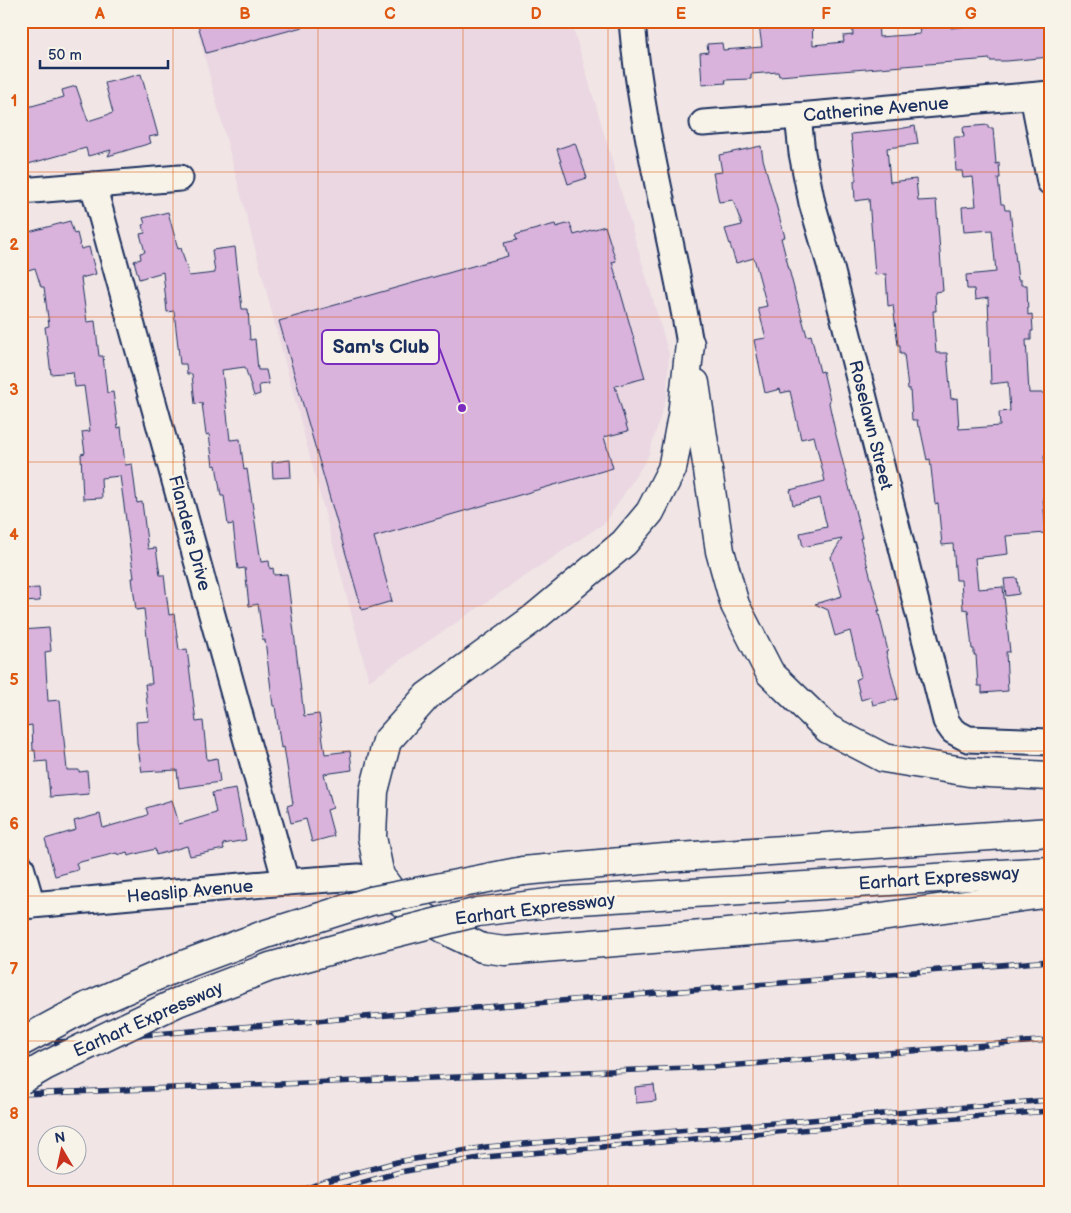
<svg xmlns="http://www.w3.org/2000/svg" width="1071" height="1213" font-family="'Balsamiq Sans',sans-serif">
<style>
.built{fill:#ead7e2}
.building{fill:#d9b3db;stroke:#1b2f5e}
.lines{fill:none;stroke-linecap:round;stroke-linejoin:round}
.minor-casing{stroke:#1b2f5e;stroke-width:29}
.highway-casing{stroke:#1b2f5e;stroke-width:31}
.minor{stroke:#f7f3e8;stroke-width:25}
.highway{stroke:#f7f3e8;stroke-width:28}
.rail-casing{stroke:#1b2f5e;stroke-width:5.5}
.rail{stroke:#f7f3e8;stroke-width:4;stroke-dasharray:11;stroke-linecap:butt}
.highway-bridge-casing{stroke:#1b2f5e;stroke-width:31;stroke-linecap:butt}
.highway-bridge{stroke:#f7f3e8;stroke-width:28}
.grid{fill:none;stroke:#de5710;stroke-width:1;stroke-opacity:0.55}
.labels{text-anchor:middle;stroke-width:5;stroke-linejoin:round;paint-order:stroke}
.street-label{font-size:18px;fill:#1b2f5e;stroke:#f7f3e8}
.leader{fill:none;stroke:#7b2cbf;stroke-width:2}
.callout-dot{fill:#7b2cbf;stroke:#f7f3e8;stroke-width:2}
.callout{fill:#f7f3e8;stroke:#7b2cbf;stroke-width:2}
.callout-label{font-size:19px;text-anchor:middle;font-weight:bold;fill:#1b2f5e}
.neatline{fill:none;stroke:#de5710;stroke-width:2}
.grid-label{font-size:16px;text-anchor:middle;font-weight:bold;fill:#de5710}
</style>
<rect width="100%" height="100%" fill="#f1e6e5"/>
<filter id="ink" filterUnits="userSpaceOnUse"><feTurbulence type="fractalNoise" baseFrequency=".02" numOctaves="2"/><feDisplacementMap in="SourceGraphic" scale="10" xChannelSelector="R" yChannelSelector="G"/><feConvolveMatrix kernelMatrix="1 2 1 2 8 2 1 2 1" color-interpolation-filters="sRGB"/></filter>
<g filter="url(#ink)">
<path class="built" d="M195 21H571L669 354 667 395 648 457 606 522 369 681Z"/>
<g class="building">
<path d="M197 21H305L306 26 206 53Z"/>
<path d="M785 21H812L813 45 844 42 843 36 853 35 852 21H878L879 37 920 34 919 28 934 27V21H950L951 28 1013 21H1043V25L1050 24V57L1007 61H990V59L779 76 778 72 751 74V79L725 80 726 83 702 85 700 53 708 52 707 44 722 43 723 50 762 47 759 25Z"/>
<path d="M141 74 158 135 149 137 151 143 108 156 111 150 88 156 86 148 21 166V109L64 97 62 90 76 86 88 121 113 113 105 83Z"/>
<path d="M988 125V128H993L996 164 999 163 1000 178H998L1001 204H1004L1005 210H1010L1018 280H1021V285H1027L1028 315 1032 314 1033 331H1031V340H1026L1029 393H1047L1050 455H1044L1048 497H1043L1046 533 1006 536 1008 554 975 558 978 589 1003 587 1010 652H1006L1008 691 982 693V686H978L976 655H974V649H972L968 610 963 609 961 580H956L953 544 942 545 938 503 935 504 930 459 927 460 920 427H918L917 420H912L910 389H908L904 354H900V345H898L893 305 888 306 886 274 875 275 869 199 855 201 854 181H856L851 134 899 129 915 126 918 144 887 148 890 182 916 179 918 201 936 200 943 291 935 292 936 311H933L936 353H947L951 399 957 398 959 429 1000 426 999 412 1010 411 1008 382 991 384 988 298 975 300 974 289H967L966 275 996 272 992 230 964 232 962 207 976 206 973 177 963 178 962 171H956L954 137H964L963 127Z"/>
<path d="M575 143 587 178 568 184 557 149Z"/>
<path d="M761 146 763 159 785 237 781 238 798 304 807 336 811 335 820 372 823 371 830 400 829 403 835 431 862 538H860L880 612 878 610 888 651 886 652 898 699 873 705 871 697 861 700 856 679 861 677 850 631 835 636 828 610 815 604 842 596 831 557 842 539 803 547 800 533 827 527 820 498 793 505 790 490 825 481 814 436 801 439 790 391 781 393 780 389 765 393 754 340 766 338 758 308 767 306 754 258 736 263 725 229 742 225 733 200 719 202 713 173 722 172 719 155Z"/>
<path d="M168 212 178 249 181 248 189 276 215 273 212 250 235 247 242 309H248L250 340 255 339 258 370H266L269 384 259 385 260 394 254 396 245 367 222 370 230 440 240 439 244 470 247 469 261 562 269 561 270 569 273 568 274 575 287 574 304 716 319 714 325 754 350 751 352 770 324 774 333 808 327 810 334 836 312 842 306 819 291 823 287 806 293 804 284 747 281 748 275 706H273L265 640H263L258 604 249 606 245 568 238 569 233 524 228 525 224 496H221L216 465 213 466 209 434 206 435 202 403 195 404 192 374H187L186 364H180L174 311 167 312 163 272 139 279 134 261 141 259 140 253 145 252 140 234 145 233 142 225 145 224 143 218Z"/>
<path d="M70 221 74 234 77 233 81 249 89 247 96 274 81 278 87 322 95 321 99 356H103L107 393 113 392 118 428 121 427 125 465 132 464 137 503 142 502 148 549 156 548 160 575H164L169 615 174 614 179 650 187 649 196 722 203 721 207 760 217 758 220 782 179 788 177 770 142 772 137 743 136 722 149 721 145 684H152L144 609 136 610 132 578H134L120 476 101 478 102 498 83 499 81 454 85 453 82 432 90 431 84 386 75 387 73 372 51 374 45 327 49 326 44 287H41L35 268 21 272V234Z"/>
<path d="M570 223 574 235 605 226 616 261 612 262 645 378 615 386 628 431 604 437 613 468 374 537 392 601 362 610 279 321 508 256 504 243 517 240 515 235 555 224 556 227Z"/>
<path d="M290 460 291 477 273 478 272 462Z"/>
<path d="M1017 578 1019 594 1006 596 1004 579Z"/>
<path d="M39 588 40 601 21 602V589Z"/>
<path d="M49 628 51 651 45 652 48 701 60 700 67 770H79V772L87 771 89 794 50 797 47 761 36 762 35 750 33 751 32 725 26 726 24 689H21V630Z"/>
<path d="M236 789 246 840 223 844 224 849 190 856 187 846 156 855 155 849 128 856 127 852 118 855 117 853 76 863 78 870 55 876 45 839 76 830 74 821 100 814 103 828 145 816 148 814 146 808 172 800 179 824 216 813 212 793Z"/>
<path d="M654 1085 656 1101 636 1103 635 1087Z"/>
</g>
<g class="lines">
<defs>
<g id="minor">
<path d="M632 21C641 131 672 236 690 344"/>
<path d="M1033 96 1050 182"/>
<path d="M798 116 802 153 812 203 831 268 946 721 953 731 968 739 1050 742"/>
<path d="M703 123 798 116 1050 94"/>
<path d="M93 185 286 882"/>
<path d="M21 191 180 178"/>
<path d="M21 867 32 905"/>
<path d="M21 906 286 882 359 877"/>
</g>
<g id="highway">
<path d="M690 344 682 416 672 469 650 512 624 543 534 618 427 696 387 741 374 791 372 837 380 876 398 900 426 918 453 934 482 948 505 951 825 925 1050 893"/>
<path d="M695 383 720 551 735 605 770 673 828 729 884 758 969 772 1050 776"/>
<path d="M523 871 665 858 1050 832"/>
<path d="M564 901 1050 871"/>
</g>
</defs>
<use href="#minor" class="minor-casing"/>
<use href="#highway" class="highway-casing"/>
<use href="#minor" class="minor"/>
<use href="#highway" class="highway"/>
<defs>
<g id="rail">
<path d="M21 1045 1050 961"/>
<path d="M21 1094 713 1067 1050 1040"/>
<path d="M297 1192 323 1182 397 1162 486 1147 1050 1100"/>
<path d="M329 1192 400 1172 485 1157 824 1128 1050 1111"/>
</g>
</defs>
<use href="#rail" class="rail-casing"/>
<use href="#rail" class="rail"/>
<defs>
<g id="highway-bridge">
<path d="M21 1042 88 1006 175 968 266 934 371 901 523 871"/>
<path d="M21 1080 45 1066 178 1002 270 967 371 939 478 912 564 901"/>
</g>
</defs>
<use href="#highway-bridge" class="highway-bridge-casing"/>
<use href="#highway-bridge" class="highway-bridge"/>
</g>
</g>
<path class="grid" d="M173 21V1192M318 21V1192M463 21V1192M608 21V1192M753 21V1192M898 21V1192M21 172H1050M21 317H1050M21 462H1050M21 606H1050M21 751H1050M21 896H1050M21 1041H1050"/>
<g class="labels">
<g class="street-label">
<text transform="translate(876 109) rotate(-5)" y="6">Catherine Avenue</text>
<text transform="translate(871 425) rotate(76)" y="6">Roselawn Street</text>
<text transform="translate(190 533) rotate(75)" y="6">Flanders Drive</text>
<text transform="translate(939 878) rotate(-4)" y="6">Earhart Expressway</text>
<text transform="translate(190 891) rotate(-5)" y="6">Heaslip Avenue</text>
<text transform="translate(535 909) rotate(-7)" y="6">Earhart Expressway</text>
<text transform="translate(148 1019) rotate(-24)" y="6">Earhart Expressway</text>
</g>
</g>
<path class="leader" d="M462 408L439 347"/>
<circle class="callout-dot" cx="462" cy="408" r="5"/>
<rect class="callout" x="322" y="330" width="117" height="34" rx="5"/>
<g class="callout-label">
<text x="381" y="353">Sam's Club</text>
</g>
<rect width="1071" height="1213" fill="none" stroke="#f7f3e8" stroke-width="55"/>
<g transform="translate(62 1150) rotate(351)"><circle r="24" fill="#f7f3e8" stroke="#9fa5b1"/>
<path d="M0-4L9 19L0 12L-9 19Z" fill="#c8321e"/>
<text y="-8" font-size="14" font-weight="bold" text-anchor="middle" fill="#1b2f5e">N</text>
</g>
<path d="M40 60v8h128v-8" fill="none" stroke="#1b2f5e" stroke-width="2.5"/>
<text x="48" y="60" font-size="15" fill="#1b2f5e" stroke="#f7f3e8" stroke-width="4" paint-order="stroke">50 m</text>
<rect x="28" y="28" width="1016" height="1158" class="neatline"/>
<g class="grid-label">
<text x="100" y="19">A</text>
<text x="245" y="19">B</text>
<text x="390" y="19">C</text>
<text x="536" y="19">D</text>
<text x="681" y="19">E</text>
<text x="826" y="19">F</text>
<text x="971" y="19">G</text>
<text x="14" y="106">1</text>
<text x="14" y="250">2</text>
<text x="14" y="395">3</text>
<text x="14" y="540">4</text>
<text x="14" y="685">5</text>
<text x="14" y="829">6</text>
<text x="14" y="974">7</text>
<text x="14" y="1119">8</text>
</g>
</svg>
